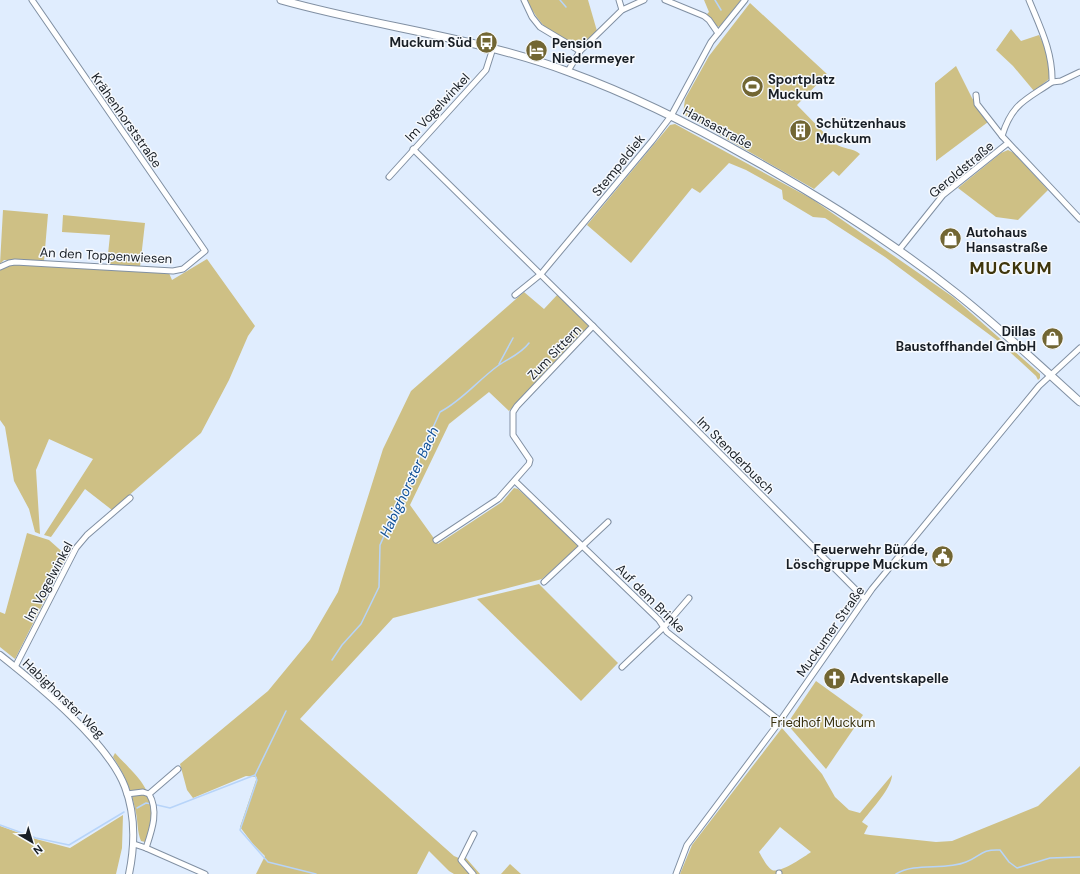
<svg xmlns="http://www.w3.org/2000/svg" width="1080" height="874" font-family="'DM Sans',sans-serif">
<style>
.green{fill:#cec085;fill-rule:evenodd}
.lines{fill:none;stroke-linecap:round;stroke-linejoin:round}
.stream{stroke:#b7d4f9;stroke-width:1.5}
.minor-casing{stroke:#8190a3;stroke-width:7}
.tertiary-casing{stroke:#8190a3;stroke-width:8}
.secondary-casing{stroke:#8190a3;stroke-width:9}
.minor{stroke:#fff;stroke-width:5}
.tertiary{stroke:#fff;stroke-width:6}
.secondary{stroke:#fff;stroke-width:7}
.labels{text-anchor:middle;stroke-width:3;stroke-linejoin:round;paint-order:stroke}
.poi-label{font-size:13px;font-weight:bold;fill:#181e25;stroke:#f6f9fd;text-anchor:start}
.street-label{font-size:13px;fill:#181e25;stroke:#f6f9fd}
.park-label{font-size:13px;fill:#38300d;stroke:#f6f9fd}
.water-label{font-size:14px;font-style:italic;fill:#105096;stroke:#f6f9fd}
.district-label{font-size:17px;font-weight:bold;letter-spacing:1px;fill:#3f360c;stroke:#f6f9fd}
</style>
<rect width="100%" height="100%" fill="#e0edfe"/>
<g class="green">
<path d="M527 0H588L597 31 583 46C554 40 539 25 527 0Z"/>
<path d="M704 0H741L720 27 716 26 706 15 709 12Z"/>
<path d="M750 3 827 74 797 105 835 144C843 149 853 148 860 154L839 176 833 171 814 189 683 114 685 99 709 56Z"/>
<path d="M1011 29 1021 41 1039 35C1047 50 1050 62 1049 79L1034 91 1013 66 996 50Z"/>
<path d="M956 66 972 98 988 122 936 161 935 83Z"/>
<path d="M675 124 812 199 953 297 1040 374V378L1038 380 1036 376 998 341 885 257 825 218 813 217 783 199 782 190 746 170 729 163 700 193 692 188 631 263 587 225 670 125Z"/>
<path d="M1008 150 1014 153 1048 190 1018 220 996 217 958 188 1001 153Z"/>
<path d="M3 210 48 214 44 261 4 260 0 264Z"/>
<path d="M63 215 145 223 140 267 107 264 110 235 62 232Z"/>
<path d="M207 259 255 326 248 336 229 380 201 433 112 510 85 489 51 537 44 535 93 459 49 439 36 470 40 534 35 532 29 509 14 481 5 427 0 420V270L8 265H18L169 273 172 280Z"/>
<path d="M524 292 544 309 558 294 589 325 584 334 509 411 489 392 449 424 410 505 438 544 502 502 514 488 518 489 580 546 542 579 393 618 300 719 454 856 461 859 466 858 480 874H454L449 871 429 851 417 874H256L265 856 253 844 240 827 257 777 246 776 193 798 187 790 180 764 268 691 310 640 338 592 383 449 411 391Z"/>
<path d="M27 533 49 540 67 556 15 659 0 647V612L5 614Z"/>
<path d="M539 584 618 663 581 701 477 599Z"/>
<path d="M816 681 863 715 826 769 787 724Z"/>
<path d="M782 728 822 774 835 797 849 810 860 813 892 775C892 788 870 811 862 822L868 826 864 834 870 835 936 842 952 841 1038 806 1080 766V874H680L692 845ZM780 827 811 852C804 857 779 874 772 870 767 867 762 857 759 852Z"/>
<path d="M115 753C136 776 157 790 150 824 149 830 149 837 145 842L141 841C137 832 138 822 136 813 132 792 125 775 113 757Z"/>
<path d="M123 815 122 848 116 874H0V826L36 839 70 848Z"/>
<path d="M510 864 521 874H501Z"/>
</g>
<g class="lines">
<g class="stream">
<path d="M560 0 566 7"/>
<path d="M715 0 721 10"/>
<path d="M499 364 513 338"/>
<path d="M332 660 342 645 361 624 379 587 380 545 440 412C463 400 478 380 499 365 509 358 521 354 529 343"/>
<path d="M255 775 286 711"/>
<path d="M157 805 170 808 255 775 257 780 240 830 268 862 316 874"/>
<path d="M137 808 146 803 152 804"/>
<path d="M0 825 36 838 69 845 124 812"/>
<path d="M896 874C916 862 944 871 966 862 981 856 981 849 1000 850L1009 862 1017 868 1050 858 1080 857"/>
</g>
<defs>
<g id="minor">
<path d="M524 0 532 17 540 27 580 51"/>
<path d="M619 0 622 10"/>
<path d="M665 0 704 16 709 20 718 33"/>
<path d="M1029 0C1040 27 1053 52 1052 82 1026 100 1012 103 1002 136L1080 219"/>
<path d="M568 71 580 51 622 10 644 0"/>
<path d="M1052 82 1061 81 1080 72"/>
<path d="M976 95 977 104 1002 136"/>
<path d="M413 149 593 326 517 406 513 412V435L530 460 529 464 498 499 436 540"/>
<path d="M389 177 486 70 493 48"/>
<path d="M899 250 943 195 1008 143"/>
<path d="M0 267 9 263 15 262 173 271 183 269 205 251 32 0"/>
<path d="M515 295 541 274 652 141 671 116 711 42 745 0"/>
<path d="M593 326 865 599"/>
<path d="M515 481 659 620 667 632 780 721"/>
<path d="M544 582 608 522"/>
<path d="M15 667 76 548 87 535 130 498"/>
<path d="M622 667 664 627 689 598"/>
<path d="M127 794 143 792 149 794"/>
<path d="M134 844 146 848 205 874"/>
<path d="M146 848C152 830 159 811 149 794L178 769"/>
<path d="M779 873V874"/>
<path d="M473 874 461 860 474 834"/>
<path d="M676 874 687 845 780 721 872 589 1039 386 1080 348"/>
</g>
<path id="tertiary" d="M0 655C38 685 108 742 125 787 136 816 135 845 129 874"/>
<path id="secondary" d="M281 0C376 27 476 37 569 72 632 95 692 125 750 158 822 198 892 242 956 293 999 327 1039 365 1080 402"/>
</defs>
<use href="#minor" class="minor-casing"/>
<use href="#tertiary" class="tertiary-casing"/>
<use href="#secondary" class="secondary-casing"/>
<use href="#minor" class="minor"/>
<use href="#tertiary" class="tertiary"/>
<use href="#secondary" class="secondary"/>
</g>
<defs>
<symbol id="bus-disc" viewBox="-11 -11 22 22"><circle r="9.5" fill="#726633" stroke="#f6f9fd"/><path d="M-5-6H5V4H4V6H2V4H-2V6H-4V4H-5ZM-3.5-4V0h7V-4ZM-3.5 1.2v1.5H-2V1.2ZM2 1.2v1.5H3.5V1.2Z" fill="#fff"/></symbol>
<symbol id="hotel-disc" viewBox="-11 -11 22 22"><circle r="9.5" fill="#726633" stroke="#f6f9fd"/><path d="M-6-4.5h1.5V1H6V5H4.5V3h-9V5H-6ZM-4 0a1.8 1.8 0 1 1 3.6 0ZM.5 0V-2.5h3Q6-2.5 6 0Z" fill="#fff"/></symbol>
<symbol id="stadium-disc" viewBox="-11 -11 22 22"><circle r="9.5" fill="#726633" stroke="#f6f9fd"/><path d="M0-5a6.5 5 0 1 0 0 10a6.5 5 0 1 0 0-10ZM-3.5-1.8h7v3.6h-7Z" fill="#fff"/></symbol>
<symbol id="building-disc" viewBox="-11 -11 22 22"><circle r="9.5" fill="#726633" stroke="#f6f9fd"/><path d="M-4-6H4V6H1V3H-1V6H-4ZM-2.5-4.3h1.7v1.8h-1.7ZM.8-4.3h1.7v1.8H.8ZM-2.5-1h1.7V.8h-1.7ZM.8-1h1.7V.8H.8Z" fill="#fff"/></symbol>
<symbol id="shop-disc" viewBox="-11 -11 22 22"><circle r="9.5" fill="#726633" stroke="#f6f9fd"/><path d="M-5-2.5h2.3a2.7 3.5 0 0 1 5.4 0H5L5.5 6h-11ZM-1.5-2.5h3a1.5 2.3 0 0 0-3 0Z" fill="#fff"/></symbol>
<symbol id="civic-disc" viewBox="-11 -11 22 22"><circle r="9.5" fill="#726633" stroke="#f6f9fd"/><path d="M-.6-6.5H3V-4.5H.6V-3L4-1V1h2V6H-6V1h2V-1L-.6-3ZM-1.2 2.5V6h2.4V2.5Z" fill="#fff"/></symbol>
<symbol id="church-disc" viewBox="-11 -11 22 22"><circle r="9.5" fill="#726633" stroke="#f6f9fd"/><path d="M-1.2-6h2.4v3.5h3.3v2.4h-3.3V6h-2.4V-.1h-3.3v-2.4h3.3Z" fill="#fff"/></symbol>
</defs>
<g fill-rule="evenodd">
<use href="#bus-disc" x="474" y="30" width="25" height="25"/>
<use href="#hotel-disc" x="524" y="38" width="25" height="25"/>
<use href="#stadium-disc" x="740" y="74" width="25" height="25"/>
<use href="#building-disc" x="788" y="118" width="25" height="25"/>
<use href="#shop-disc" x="938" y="226" width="25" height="25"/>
<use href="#shop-disc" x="1040" y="326" width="25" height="25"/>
<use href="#civic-disc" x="930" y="544" width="25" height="25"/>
<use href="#church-disc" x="822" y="666" width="25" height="25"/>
</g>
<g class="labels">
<g class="poi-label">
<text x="472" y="47" text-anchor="end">Muckum Süd</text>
<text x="552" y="48">Pension<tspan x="552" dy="15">Niedermeyer</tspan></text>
<text x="768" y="84">Sportplatz<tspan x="768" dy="15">Muckum</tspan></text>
<text x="816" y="128">Schützenhaus<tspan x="816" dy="15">Muckum</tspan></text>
<text x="966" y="237">Autohaus<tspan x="966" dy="15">Hansastraße</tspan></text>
<text x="1036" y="336" text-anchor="end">Dillas<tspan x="1036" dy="15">Baustoffhandel GmbH</tspan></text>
<text x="928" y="554" text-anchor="end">Feuerwehr Bünde,<tspan x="928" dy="15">Löschgruppe Muckum</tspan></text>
<text x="850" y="683">Adventskapelle</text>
</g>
<g class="street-label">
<text transform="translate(437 107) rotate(-47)" y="5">Im Vogelwinkel</text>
<text transform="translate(127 120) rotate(55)" y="5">Krähenhorststraße</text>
<text transform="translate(718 127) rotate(28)" y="5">Hansastraße</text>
<text transform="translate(618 165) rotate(-51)" y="5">Stempeldiek</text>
<text transform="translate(961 169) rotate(-40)" y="5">Geroldstraße</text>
<text transform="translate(106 255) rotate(3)" y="5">An den Toppenwiesen</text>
<text transform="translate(554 352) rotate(-46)" y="5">Zum Sittern</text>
<text transform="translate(736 455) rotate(45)" y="5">Im Stenderbusch</text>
<text transform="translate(48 581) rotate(-62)" y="5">Im Vogelwinkel</text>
<text transform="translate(651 598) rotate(45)" y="5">Auf dem Brinke</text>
<text transform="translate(830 631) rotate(-55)" y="5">Muckumer Straße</text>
<text transform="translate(64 698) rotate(44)" y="5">Habighorster Weg</text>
</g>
<g class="park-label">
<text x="823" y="727">Friedhof Muckum</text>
</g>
<g class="water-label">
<text transform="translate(409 482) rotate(-65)" y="5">Habighorster Bach</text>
</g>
<g class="district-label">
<text x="1011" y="274">MUCKUM</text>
</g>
</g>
<g transform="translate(32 842) rotate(142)" stroke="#f6f9fd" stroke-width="3" paint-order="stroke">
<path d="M0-3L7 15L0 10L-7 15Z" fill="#181e25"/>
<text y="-6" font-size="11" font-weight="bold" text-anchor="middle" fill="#181e25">N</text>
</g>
</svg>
